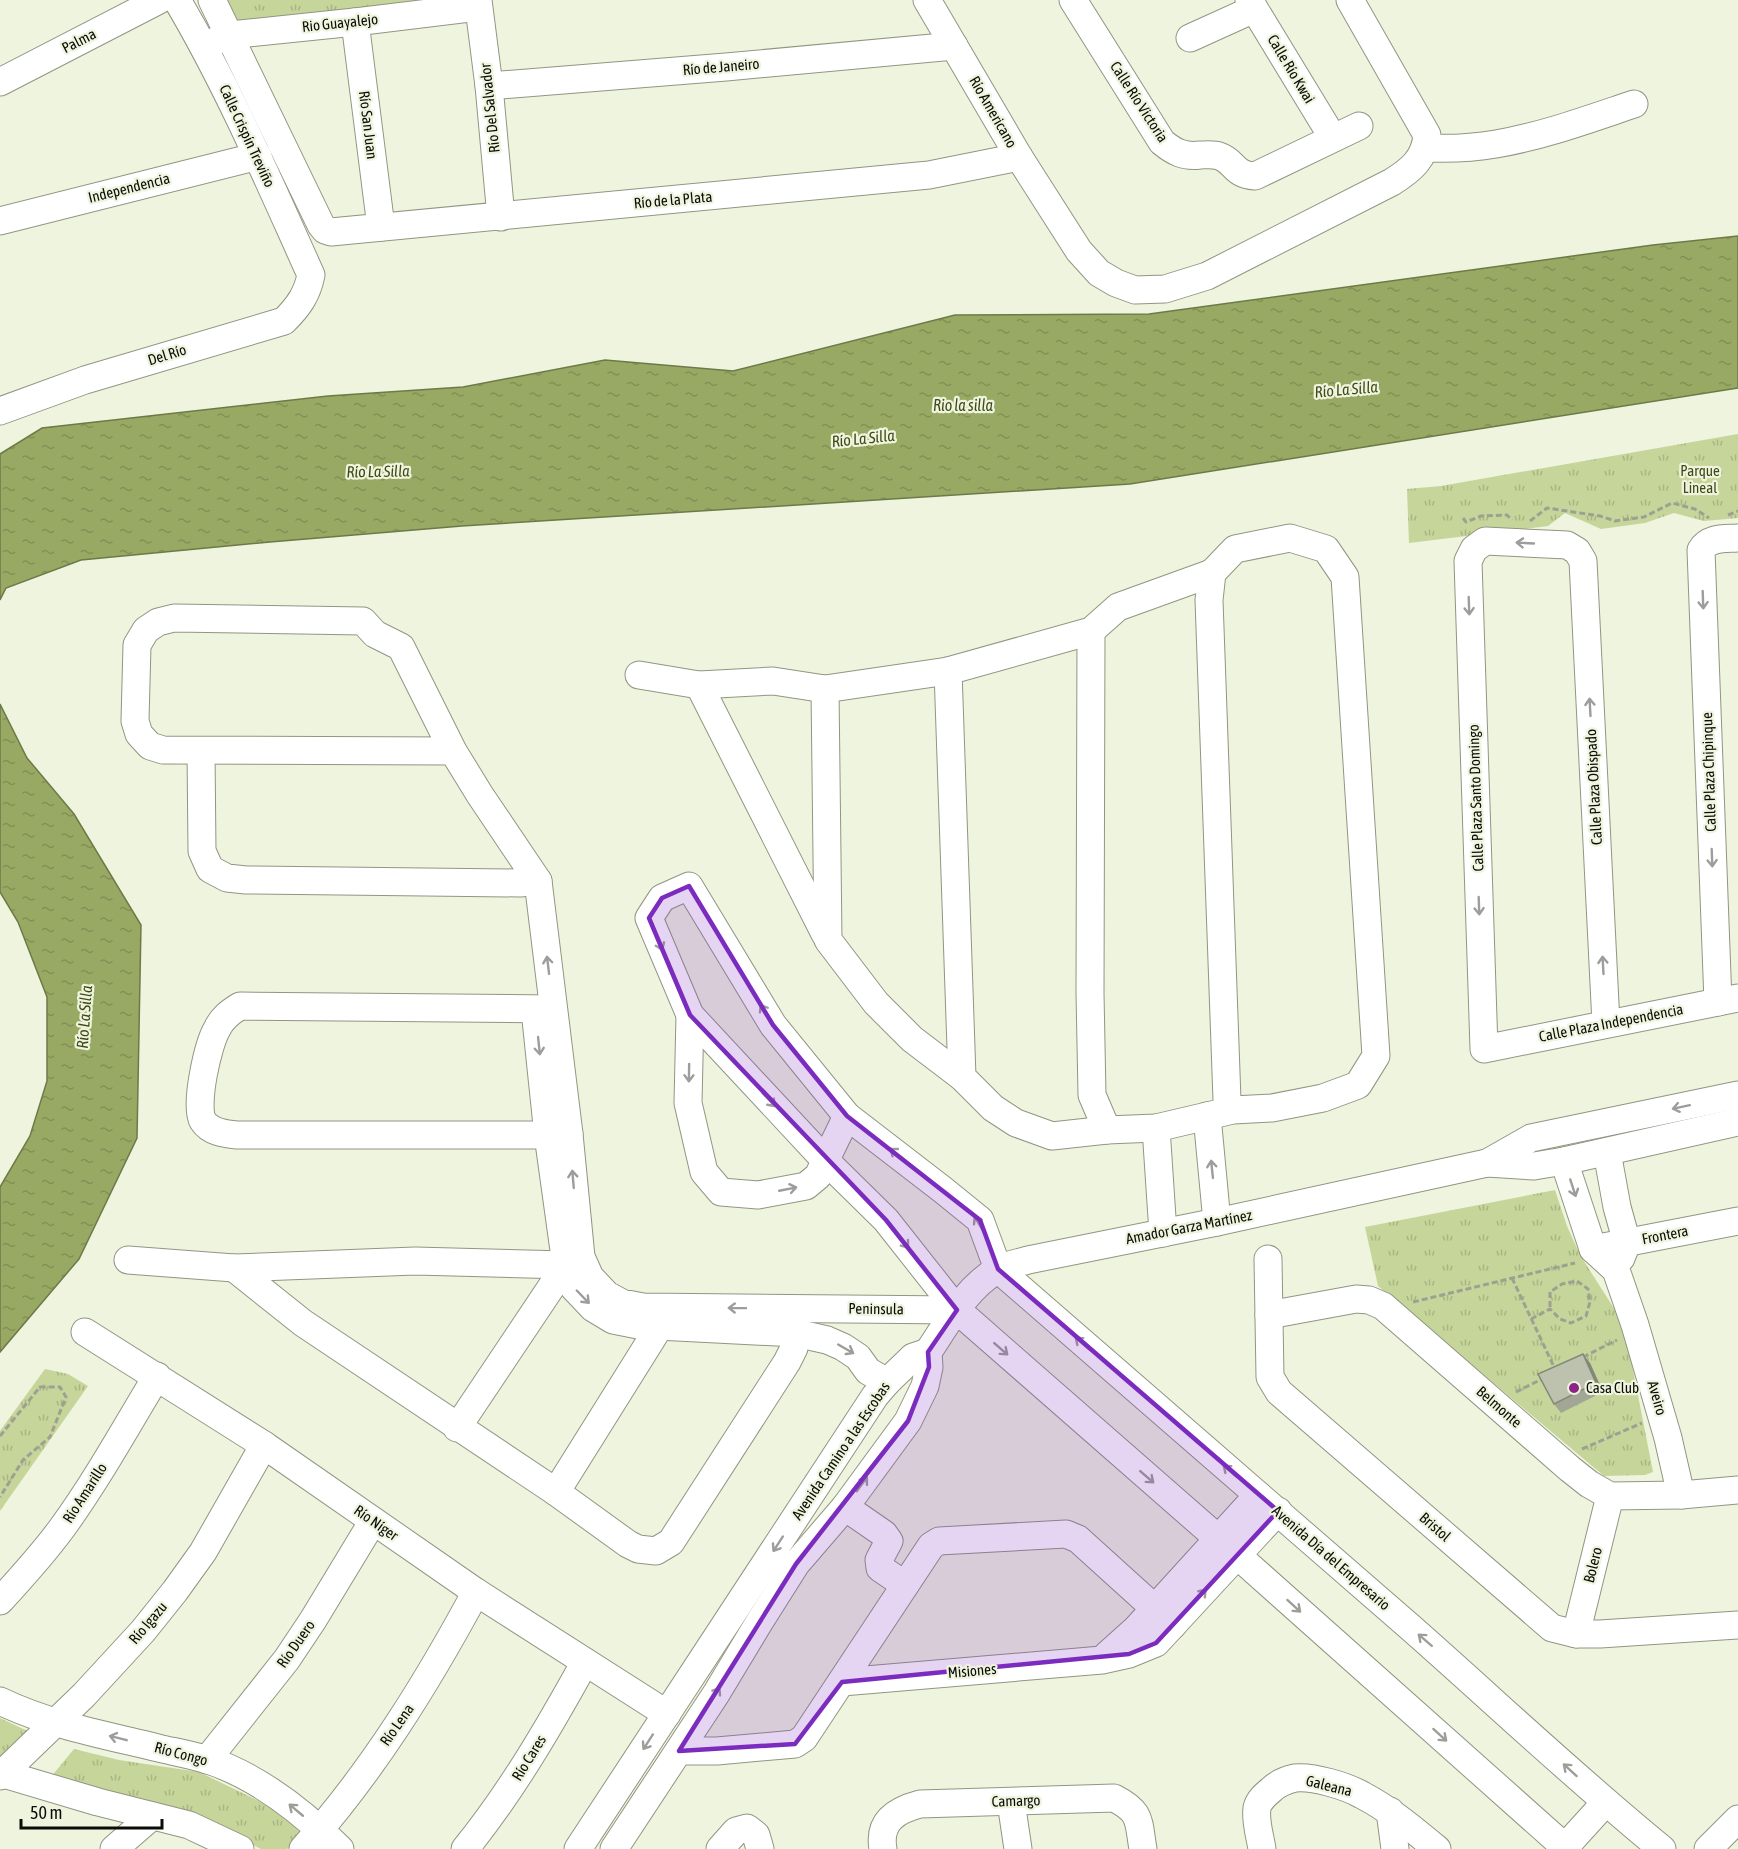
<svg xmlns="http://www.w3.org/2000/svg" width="1738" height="1849" font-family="'Asap Condensed',sans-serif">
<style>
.park{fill:url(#park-tufts)}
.water{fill:url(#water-ripples);stroke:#6d7a48;stroke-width:1.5}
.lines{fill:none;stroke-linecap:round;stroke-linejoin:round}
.minor-casing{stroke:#909682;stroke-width:29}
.path{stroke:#9da191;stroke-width:3;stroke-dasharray:6 3;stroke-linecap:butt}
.minor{stroke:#fff;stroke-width:27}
.wall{fill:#a2a795}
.shaded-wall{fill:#848879}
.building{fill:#bcc2ad;stroke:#848879;stroke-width:1.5}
.oneway{stroke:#9d9e9b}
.marked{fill:#7b2cbf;fill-opacity:0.2;stroke:#7b2cbf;stroke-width:4.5;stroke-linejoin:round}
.poi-dot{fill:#8c2387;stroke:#eef4de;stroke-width:2}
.labels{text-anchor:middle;stroke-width:4.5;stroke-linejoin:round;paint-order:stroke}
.street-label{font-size:15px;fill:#0a0c06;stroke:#eef4de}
.park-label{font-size:15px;fill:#3d4814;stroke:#eef4de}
.poi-label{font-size:15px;fill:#0a0c06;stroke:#eef4de;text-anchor:start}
.water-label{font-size:16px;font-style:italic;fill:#3e4915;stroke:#eef4de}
</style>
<defs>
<pattern id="park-tufts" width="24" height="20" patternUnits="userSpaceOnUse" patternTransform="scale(1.5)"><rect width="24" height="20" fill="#c6d59a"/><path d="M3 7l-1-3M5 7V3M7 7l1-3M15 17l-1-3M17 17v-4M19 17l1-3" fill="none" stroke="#a9b683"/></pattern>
<pattern id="water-ripples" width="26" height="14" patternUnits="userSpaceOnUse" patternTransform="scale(1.5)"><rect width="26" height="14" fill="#98a964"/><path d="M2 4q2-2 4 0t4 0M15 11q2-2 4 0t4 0" fill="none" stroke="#829055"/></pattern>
</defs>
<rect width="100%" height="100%" fill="#eef4de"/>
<g class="park">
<path d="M212 0H478L230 35Z"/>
<path d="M1738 434V518L1704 521 1674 513 1645 523 1601 529 1565 513 1548 526 1409 543 1407 489 1441 486Z"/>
<path d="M1555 1190 1567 1226 1580 1255 1624 1324 1653 1472 1645 1475 1604 1476 1378 1286 1365 1227Z"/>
<path d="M45 1369 68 1374 88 1386 0 1511V1431Z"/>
<path d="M0 1718 36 1735 0 1767Z"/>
<path d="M74 1749 119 1760 199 1772 296 1819 301 1838 287 1849H261L195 1815 50 1778Z"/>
</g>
<g class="water">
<path d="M1738 236V388L1130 484 462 526 270 542 81 560 6 588 0 600V454L42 428 328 396 463 387 605 360 733 371 955 315 1149 314 1653 245Z"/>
<path d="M0 704 27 758 74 814 141 925 137 1138 79 1259 0 1352V1187L30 1136 47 1081V997L18 922 0 892Z"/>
</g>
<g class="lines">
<defs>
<g id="minor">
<path d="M212 0 321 225 325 230 331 232 929 175 1019 157"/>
<path d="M478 0 489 86 501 217"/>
<path d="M927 0 1019 157 1079 251 1099 273 1116 283 1135 290 1165 289 1207 276 1392 182C1411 170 1425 159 1427 135L1350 0"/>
<path d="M1073 0 1162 142C1174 152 1184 157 1200 155 1206 155 1213 154 1219 156 1235 161 1233 175 1255 176L1359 126"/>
<path d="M1249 0 1333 138"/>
<path d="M355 22 381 227"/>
<path d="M1190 38 1254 9"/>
<path d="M215 41 230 35 355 22 478 7"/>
<path d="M0 82 159 0"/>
<path d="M489 86 726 67 954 46"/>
<path d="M1426 148C1450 149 1473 148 1496 144 1543 136 1589 119 1634 104"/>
<path d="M0 221 258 156"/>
<path d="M0 411 85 380 284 321C298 307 307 295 311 275 269 182 229 88 177 0"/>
<path d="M1091 631 1090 993 1092 1095 1107 1130 1156 1128 1233 1110 1272 1108 1323 1098 1358 1085 1376 1056 1345 577 1326 549 1290 538 1235 549 1212 573 1209 600 1227 1100 1233 1110"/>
<path d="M948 671 962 1077 993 1108 1016 1123 1052 1136 1107 1130"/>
<path d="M639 675 699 685 773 681 825 689 948 671 1091 631 1118 607 1212 573"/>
<path d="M699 685 825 934"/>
<path d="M825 689 828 940 876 1003 912 1039 962 1077"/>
<path d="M201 751 202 851 210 869 227 878 246 880 520 883 538 881"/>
<path d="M453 751 163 750 150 746 139 734 135 721 137 645 146 630 158 622 174 618 363 621 375 634 401 647 453 751 480 795 538 881 569 1134 581 1257 590 1277 607 1295 622 1303 643 1307 957 1310"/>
<path d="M1718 1002 1701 550C1709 537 1724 539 1738 538"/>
<path d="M553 1009 240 1006C230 1012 222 1018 217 1029 208 1044 194 1106 203 1121 210 1132 225 1134 237 1135H548L569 1134"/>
<path d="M535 1010 548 1135 566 1265 574 1288 593 1308 613 1320 638 1325 796 1333 827 1340 843 1347 858 1357 868 1371 887 1382"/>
<path d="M690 1015 688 1103 704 1172 721 1192 758 1195 806 1186 818 1176 847 1116"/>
<path d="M1606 1024 1583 561 1577 551 1567 545 1485 541 1474 549 1468 561 1484 1049 1738 998"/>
<path d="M1207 1116 1217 1222"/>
<path d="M1156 1128 1163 1233"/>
<path d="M1607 1152 1617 1207 1627 1243 1621 1258"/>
<path d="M1564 1161 1593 1249 1616 1270 1635 1325 1668 1438 1681 1495"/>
<path d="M1487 1163 1531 1138 1738 1095"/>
<path d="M1593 1249 1738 1221"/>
<path d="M1268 1259 1270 1377 1279 1392 1552 1628 1576 1634H1600L1738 1625"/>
<path d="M128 1260 234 1268 415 1261 566 1265 580 1257"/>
<path d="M234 1268 303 1323 556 1492 628 1544 638 1549 656 1551 671 1542 787 1362 794 1348 796 1310"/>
<path d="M1269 1315 1356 1299 1369 1300 1383 1306 1570 1469 1589 1484 1610 1496 1681 1495 1738 1490"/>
<path d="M85 1332 264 1445 476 1592 667 1714"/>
<path d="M928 1352C947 1324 966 1288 997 1270 1005 1265 1018 1263 1028 1260L1217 1222 1487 1163 1534 1166 1564 1161 1738 1122"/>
<path d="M457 1428 566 1265"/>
<path d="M556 1492 668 1313"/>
<path d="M845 1507 884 1534 889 1541 879 1560 880 1568 905 1585"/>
<path d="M0 1601C22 1577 43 1554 62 1528 97 1480 126 1427 157 1376"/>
<path d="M1576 1634 1610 1496"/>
<path d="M1107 1655 1136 1629 1258 1495"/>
<path d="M842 1682 1102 1660 1129 1654 1156 1643 1278 1511"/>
<path d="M0 1701C50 1725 105 1735 158 1748 175 1752 192 1755 208 1760 259 1777 302 1811 340 1849"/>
<path d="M679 1751H717L795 1744 804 1738 931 1546 939 1541 1066 1534 1078 1539 1173 1625"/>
<path d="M207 1760 287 1659 313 1620 373 1521"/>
<path d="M0 1773 98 1802 189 1825 240 1849"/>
<path d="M0 1776 84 1695 143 1631 175 1591 203 1552 264 1445"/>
<path d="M1011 1802 1018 1849"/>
<path d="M1390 1811 1395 1849"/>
<path d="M1565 1847 1605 1803"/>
<path d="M114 1849 152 1816"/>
<path d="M303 1849C372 1772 427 1683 476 1592"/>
<path d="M465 1849C512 1791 549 1727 585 1662"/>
<path d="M578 1849 875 1396 887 1382 913 1357 928 1352"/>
<path d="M614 1849 716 1694 760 1621 796 1564 845 1507 908 1421 925 1386 929 1367 928 1352"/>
<path d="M720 1849 736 1831 747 1828 756 1835 760 1849"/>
<path d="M883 1849C878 1821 897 1810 920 1804L1114 1798C1142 1812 1138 1821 1143 1849"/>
<path d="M1262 1849C1260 1836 1255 1821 1257 1808 1259 1800 1265 1795 1271 1790 1277 1784 1286 1780 1295 1778 1313 1776 1346 1786 1362 1795 1389 1809 1413 1829 1437 1849"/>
<path d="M1567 1849 1238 1556 957 1310 886 1220 825 1160 690 1015 649 918 662 898 689 886 773 1025 847 1116 943 1190 980 1220 998 1269C1135 1389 1273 1507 1410 1627 1494 1701 1575 1778 1662 1849"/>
<path d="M1708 1849 1738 1819"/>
</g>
</defs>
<use href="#minor" class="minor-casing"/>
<g class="path">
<path d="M1728 515 1738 511"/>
<path d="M1463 518 1466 522 1481 516 1507 515 1512 520"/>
<path d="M1530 521 1547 508 1600 516 1615 521 1644 517 1672 503 1695 509 1709 518"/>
<path d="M1512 1278 1555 1369"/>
<path d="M1413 1302 1575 1263"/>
<path d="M1531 1319 1550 1309 1560 1319 1571 1323 1586 1316 1590 1302 1588 1289 1577 1281 1562 1284 1550 1292V1309"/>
<path d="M1583 1357 1617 1340"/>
<path d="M1516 1392 1542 1379"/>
<path d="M0 1436 40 1387H60L66 1397 50 1437 23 1460 0 1497"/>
<path d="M1582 1449 1642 1423"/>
</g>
<use href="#minor" class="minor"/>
</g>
<path class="wall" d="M1590 1363 1603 1392 1561 1413 1554 1404Z"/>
<path class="shaded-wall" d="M1583 1354 1590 1363 1603 1392 1596 1383Z"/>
<path class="building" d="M1583 1354 1596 1383 1554 1404 1538 1374Z"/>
<defs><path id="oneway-shaft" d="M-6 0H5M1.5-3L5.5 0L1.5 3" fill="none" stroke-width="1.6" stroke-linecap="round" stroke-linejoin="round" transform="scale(1.5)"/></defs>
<g class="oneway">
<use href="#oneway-shaft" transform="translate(1525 543) rotate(-177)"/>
<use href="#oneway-shaft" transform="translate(1703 600) rotate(88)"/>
<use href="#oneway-shaft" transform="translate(1469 606) rotate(88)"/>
<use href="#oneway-shaft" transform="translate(1590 707) rotate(-93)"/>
<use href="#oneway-shaft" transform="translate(1712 858) rotate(88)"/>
<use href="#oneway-shaft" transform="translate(1479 906) rotate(88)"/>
<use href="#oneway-shaft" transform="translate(659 942) rotate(67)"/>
<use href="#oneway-shaft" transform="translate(548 965) rotate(-97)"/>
<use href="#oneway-shaft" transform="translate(1603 965) rotate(-93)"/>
<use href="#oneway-shaft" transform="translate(765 1012) rotate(-121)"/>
<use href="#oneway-shaft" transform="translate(539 1046) rotate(84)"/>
<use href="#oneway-shaft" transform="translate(689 1073) rotate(91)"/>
<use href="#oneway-shaft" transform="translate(769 1100) rotate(47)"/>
<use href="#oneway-shaft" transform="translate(1681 1107) rotate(168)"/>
<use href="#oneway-shaft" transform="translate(897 1154) rotate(-143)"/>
<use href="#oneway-shaft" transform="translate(1212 1169) rotate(-96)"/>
<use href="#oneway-shaft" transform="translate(573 1179) rotate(-95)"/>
<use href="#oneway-shaft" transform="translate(1573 1188) rotate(72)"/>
<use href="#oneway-shaft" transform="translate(788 1189) rotate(-11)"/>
<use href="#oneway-shaft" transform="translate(979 1224) rotate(-121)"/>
<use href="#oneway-shaft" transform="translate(903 1241) rotate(52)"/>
<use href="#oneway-shaft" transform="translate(583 1297) rotate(46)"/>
<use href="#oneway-shaft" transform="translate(737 1308) rotate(-179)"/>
<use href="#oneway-shaft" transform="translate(1082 1343) rotate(-139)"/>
<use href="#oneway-shaft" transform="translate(846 1349) rotate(30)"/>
<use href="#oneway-shaft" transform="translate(1001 1349) rotate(41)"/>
<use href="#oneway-shaft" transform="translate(1230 1471) rotate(-139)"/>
<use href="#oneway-shaft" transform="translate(1147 1477) rotate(41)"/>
<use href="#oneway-shaft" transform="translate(862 1484) rotate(-54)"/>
<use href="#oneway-shaft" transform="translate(778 1544) rotate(123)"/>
<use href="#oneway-shaft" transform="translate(1200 1596) rotate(-47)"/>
<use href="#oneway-shaft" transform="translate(1294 1606) rotate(42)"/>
<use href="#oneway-shaft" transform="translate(1425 1640) rotate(-139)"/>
<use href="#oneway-shaft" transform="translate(715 1695) rotate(-58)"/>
<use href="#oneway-shaft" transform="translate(1440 1735) rotate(42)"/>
<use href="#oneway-shaft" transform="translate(118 1738) rotate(-166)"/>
<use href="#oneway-shaft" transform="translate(648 1742) rotate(123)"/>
<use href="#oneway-shaft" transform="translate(1570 1770) rotate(-138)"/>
<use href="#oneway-shaft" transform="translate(296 1810) rotate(-140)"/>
</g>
<path class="marked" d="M689 886 773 1025 847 1116 980 1220 998 1269 1278 1511 1156 1643 1129 1654 842 1682 795 1744 679 1751 796 1564 908 1421 929 1367 928 1352 957 1310 886 1220 690 1015 649 918 662 898Z"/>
<circle class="poi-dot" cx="1574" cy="1388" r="6"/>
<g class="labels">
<g class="street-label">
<text transform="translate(340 23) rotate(-6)" y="5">Rio Guayalejo</text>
<text transform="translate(79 41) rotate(-27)" y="5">Palma</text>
<text transform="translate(721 67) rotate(-5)" y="5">Río de Janeiro</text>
<text transform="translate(1291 69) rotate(59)" y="5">Calle Río Kwai</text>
<text transform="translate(1139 102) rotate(57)" y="5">Calle Río Victoria</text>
<text transform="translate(490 108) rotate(-96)" y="5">Río Del Salvador</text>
<text transform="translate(993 112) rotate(60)" y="5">Río Americano</text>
<text transform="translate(368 125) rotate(83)" y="5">Río San Juan</text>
<text transform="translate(247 136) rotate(65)" y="5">Calle Crispín Treviño</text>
<text transform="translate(129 188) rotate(-14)" y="5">Independencia</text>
<text transform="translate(673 200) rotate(-5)" y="5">Río de la Plata</text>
<text transform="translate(167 355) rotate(-17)" y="5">Del Río</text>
<text transform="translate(1709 772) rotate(-92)" y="5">Calle Plaza Chipinque</text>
<text transform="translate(1594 787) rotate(-93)" y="5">Calle Plaza Obispado</text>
<text transform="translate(1476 798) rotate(-92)" y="5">Calle Plaza Santo Domingo</text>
<text transform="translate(1611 1023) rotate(-11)" y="5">Calle Plaza Independencia</text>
<text transform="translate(1189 1227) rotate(-11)" y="5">Amador Garza Martínez</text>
<text transform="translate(1665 1235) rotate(-11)" y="5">Frontera</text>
<text transform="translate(876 1309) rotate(1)" y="5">Peninsula</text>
<text transform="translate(1657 1398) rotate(74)" y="5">Aveiro</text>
<text transform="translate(1499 1407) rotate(41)" y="5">Belmonte</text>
<text transform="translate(841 1451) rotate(-56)" y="5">Avenida Camino a las Escobas</text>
<text transform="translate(85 1493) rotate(-57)" y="5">Río Amarillo</text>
<text transform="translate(376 1523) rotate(35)" y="5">Río Níger</text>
<text transform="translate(1435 1527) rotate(41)" y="5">Bristol</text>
<text transform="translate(1331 1558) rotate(41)" y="5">Avenida Día del Empresario</text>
<text transform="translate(1593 1565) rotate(-76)" y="5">Bolero</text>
<text transform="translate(148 1623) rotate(-50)" y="5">Río Igazu</text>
<text transform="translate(296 1644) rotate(-55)" y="5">Río Duero</text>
<text transform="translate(972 1671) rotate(-5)" y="5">Misiones</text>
<text transform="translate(397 1725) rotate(-55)" y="5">Río Lena</text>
<text transform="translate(181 1754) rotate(15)" y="5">Río Congo</text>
<text transform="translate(529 1758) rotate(-58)" y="5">Río Cares</text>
<text transform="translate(1329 1786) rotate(14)" y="5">Galeana</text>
<text transform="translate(1016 1801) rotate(-2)" y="5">Camargo</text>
</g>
<g class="park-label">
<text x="1700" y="476">Parque<tspan x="1700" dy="17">Lineal</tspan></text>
</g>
<g class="poi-label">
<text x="1586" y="1393">Casa Club</text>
</g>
<g class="water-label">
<text transform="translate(1346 389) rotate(-5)" y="6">Río La Silla</text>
<text x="963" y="411">Rio la silla</text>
<text transform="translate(863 438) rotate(-6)" y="6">Río La Silla</text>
<text transform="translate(378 471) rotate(-1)" y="6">Río La Silla</text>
<text transform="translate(84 1017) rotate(-86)" y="6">Río La Silla</text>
</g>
</g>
<path d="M21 1819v9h141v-9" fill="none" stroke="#0a0c06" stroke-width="3"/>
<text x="30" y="1819" font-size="18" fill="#0a0c06" stroke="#eef4de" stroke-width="4.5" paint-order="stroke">50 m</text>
</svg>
